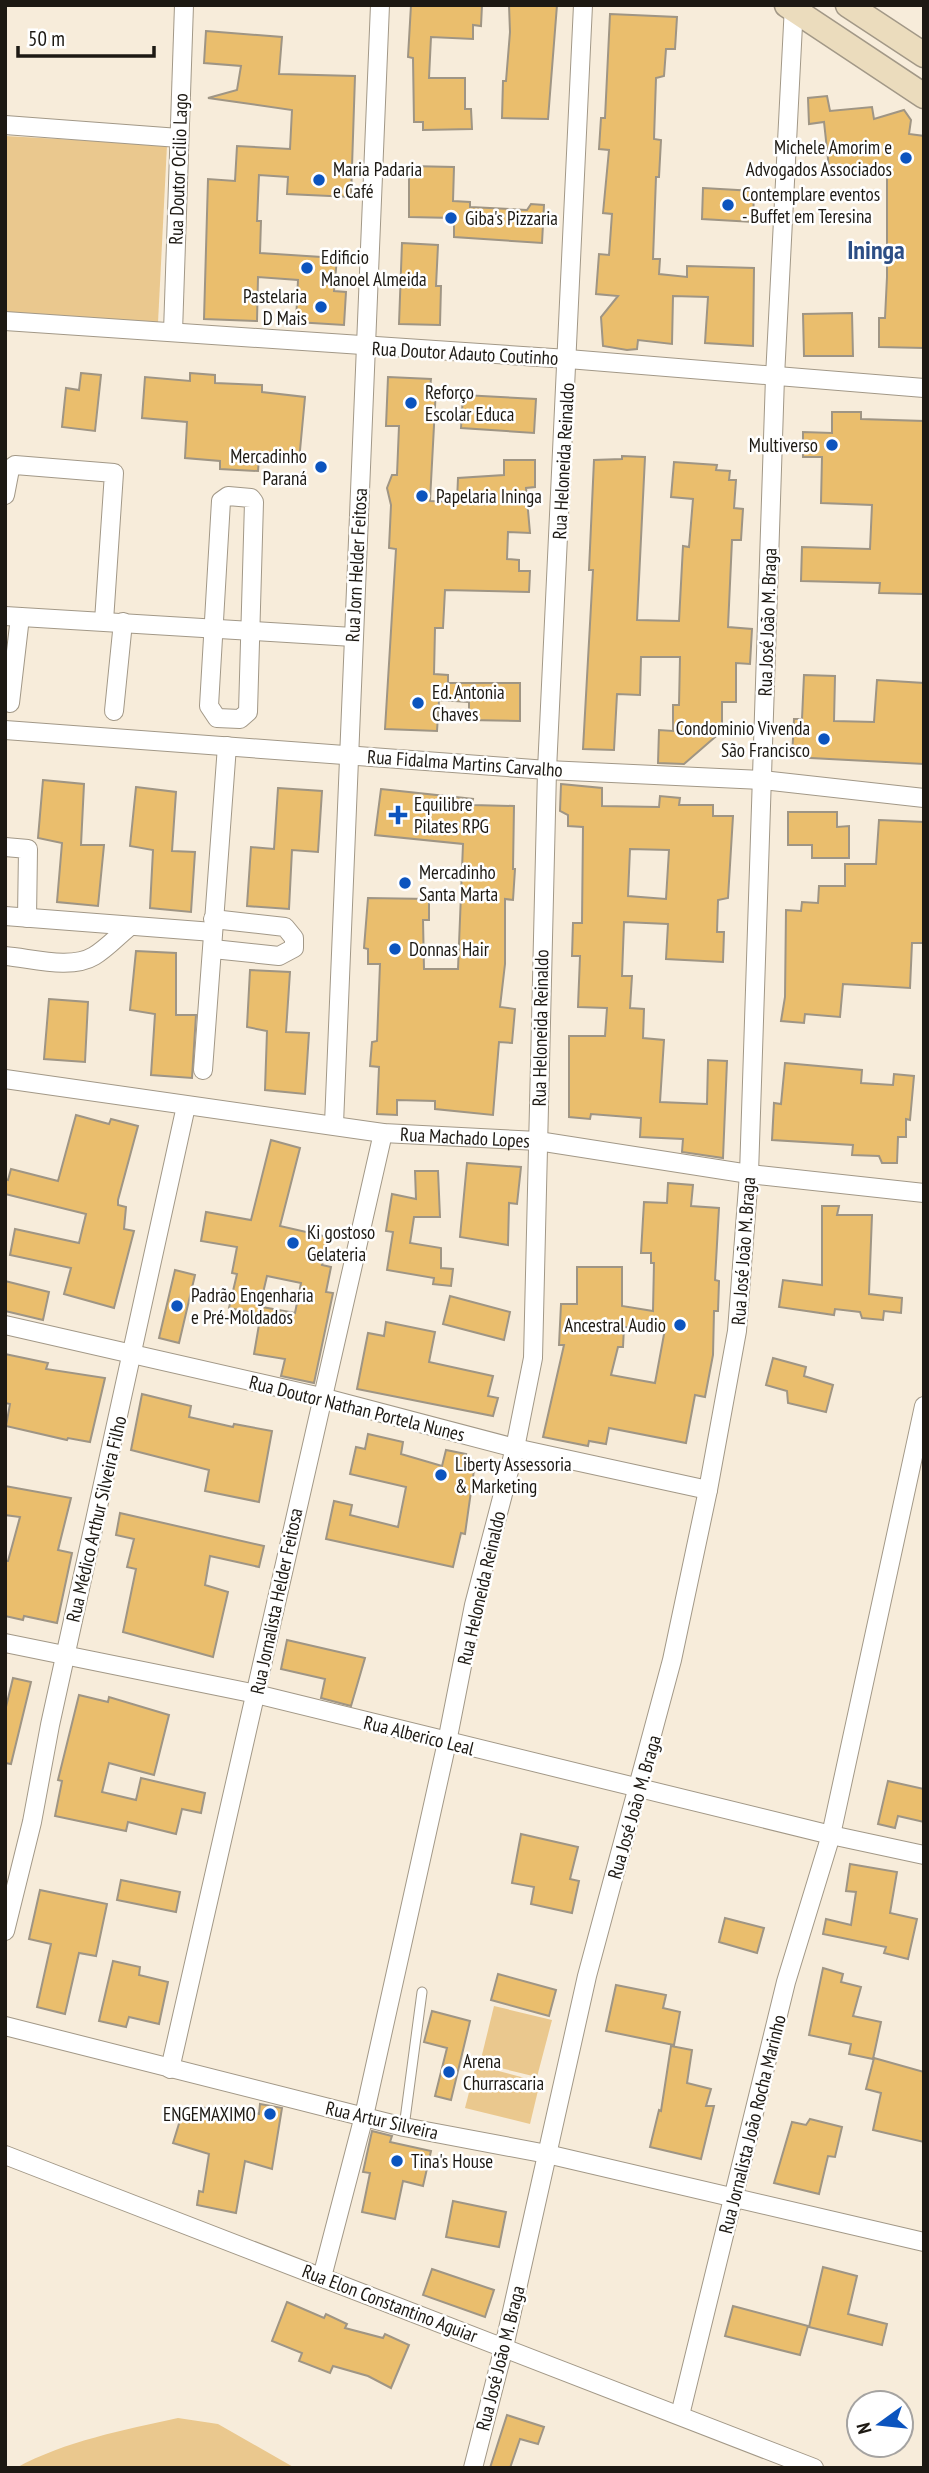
<svg xmlns="http://www.w3.org/2000/svg" width="929" height="2473" font-family="'PT Sans Narrow',sans-serif">
<style>
.green{fill:#eac88e}
.building{fill:#eabe6d;stroke:#9f9584;stroke-width:2;fill-rule:evenodd}
.lines{fill:none;stroke-linecap:round;stroke-linejoin:round}
.lane-casing{stroke:#a29887;stroke-width:11}
.street-casing{stroke:#a29887;stroke-width:20}
.secondary-casing{stroke:#a29887;stroke-width:27}
.lane{stroke:#fff;stroke-width:9}
.street{stroke:#fff;stroke-width:18}
.secondary{stroke:#ebdcbd;stroke-width:24}
.poi-dot{fill:#0c54be;stroke:#fff;stroke-width:2.5}
.labels{text-anchor:middle;stroke-width:5;stroke-linejoin:round;paint-order:stroke}
.poi-label{font-size:19px;fill:#1d1913;stroke:#fff;text-anchor:start}
.street-label{font-size:19px;fill:#1d1913;stroke:#fff}
.district-label{font-size:26px;font-weight:bold;fill:#2c4e85;stroke:#fff}
</style>
<rect width="100%" height="100%" fill="#f7ecda"/>
<g class="green">
<path d="M5 136 167 145 158 323 5 312Z"/>
<path d="M494 2006 552 2020 537 2077 480 2063Z"/>
<path d="M476 2065 540 2082 530 2124 465 2108Z"/>
<path d="M178 2418 218 2424 295 2468H16C65 2441 124 2430 178 2418Z"/>
</g>
<g class="building">
<path d="M411 5H482L481 26 473 25V39L431 37 429 78H465V109H471L472 129 423 130V122H414L413 58 408 57Z"/>
<path d="M509 5H557L548 119 502 118 503 81H506L510 32Z"/>
<path d="M610 14 677 17 675 49H666L664 76 656 78 654 139 661 140 659 177H656L653 259H660L659 274 687 277V266L754 268 753 346 705 343 708 297 673 296 672 344 638 340 637 349 627 350 603 346 601 317 618 296 596 294 599 254 609 255 612 214 603 213 609 150 599 149 601 118H605Z"/>
<path d="M206 31 282 37 279 74 355 76 351 197 287 194 288 177 259 175 257 221H261L260 253 337 258 334 291 346 292 344 325 296 322 298 280 258 277 257 321 204 319 208 179 235 181 237 146 290 149 292 110 208 98 237 90 241 66 204 63Z"/>
<path d="M827 96 830 111 872 107 874 119 904 110 911 120 909 134 924 136V348L879 347V318H885L887 277V173L830 177 824 122 809 124 808 98Z"/>
<path d="M409 166 454 167 453 201 470 202V207L527 210 531 204 544 205 542 243 454 237V218L409 217Z"/>
<path d="M703 188 754 191 753 222 702 219Z"/>
<path d="M402 243 438 245 436 286H441L440 325 399 324Z"/>
<path d="M852 313 853 356H804L803 314Z"/>
<path d="M81 373 101 375 95 431 62 427 66 388 79 390Z"/>
<path d="M190 373 215 375V383L262 385V392L305 397 299 461 259 457 258 471 220 469V461L185 458 187 422 142 418 145 377 190 381Z"/>
<path d="M388 377 431 379 430 388H436L430 501 457 502 458 478 504 475V460H535V487L526 488 530 533 508 532 507 559 519 560V571H530L529 592 445 590 443 628H435L434 674 448 675V683H520V721L469 720V702L439 700 437 731 385 729 396 549 389 548 391 505 387 488 392 475H397L399 426H386Z"/>
<path d="M463 395 536 399 534 433 461 428Z"/>
<path d="M832 412H861V419L924 421 923 594 879 593 880 583 801 581 802 547 870 549 872 505 821 503 822 457H803V432L832 433Z"/>
<path d="M622 456 645 457 637 620 679 621 683 546 689 547 693 499 671 497 674 462 717 465 716 470 730 471 729 480H736L734 508 743 509 741 540H732L728 627 752 629 750 664 736 663V702H722V731L684 764 658 763 659 730 673 731V705H679L680 657H641L640 695 617 694 614 750 583 749 593 570H589L594 460 622 459Z"/>
<path d="M804 675 835 676 834 721 874 722 877 680 924 683V764L792 757 794 719H802Z"/>
<path d="M43 780 84 784 81 845H104L98 906 57 902 62 843 38 838Z"/>
<path d="M561 784 602 788V806L659 807 660 796 680 798 679 805H713V816H733L728 898 718 900 717 932H724L723 962 666 959 668 924 624 922 622 976H632L630 1008 644 1009 643 1038 664 1040 660 1102 707 1104 708 1060 727 1061 723 1158 682 1152 683 1139 640 1137 641 1118 591 1114 590 1119 569 1117V1036H605L607 1008 578 1007 580 956H572L573 923H582L583 827 568 826V815L560 811ZM630 849 669 850 666 899 628 896Z"/>
<path d="M136 787 176 792 172 851 195 852 191 912 150 908 153 850 130 846Z"/>
<path d="M278 788 322 791 318 852 292 850 289 909 247 906 251 847 274 849Z"/>
<path d="M381 789 473 799 472 805 514 806 513 869H515L513 900 505 899V964L500 1007 515 1009 512 1043 499 1042 493 1115 435 1109V1101L397 1100V1115L377 1114 379 1067 370 1066 372 1042 377 1041 380 964H368V949L364 948 368 898 429 899V920H423L424 969H458L463 844 375 835Z"/>
<path d="M788 812H837V827L849 826V858H812V845H788Z"/>
<path d="M879 820 924 822V943H912L910 988 843 984 840 1017 805 1014 804 1023 781 1021 785 997 786 910 801 911 802 902 818 903 819 886H845V864H876Z"/>
<path d="M136 951 176 953V1015H196L192 1078 151 1075 155 1014 130 1010Z"/>
<path d="M250 970 290 972 286 1032 309 1033 305 1094 265 1090 267 1031 247 1027Z"/>
<path d="M49 999 88 1002 85 1062 44 1059Z"/>
<path d="M785 1063 862 1070 861 1083 893 1085 894 1074 914 1076 910 1120 906 1119V1137H898L897 1163H882L879 1156 852 1155 853 1145 772 1140 774 1103 781 1104Z"/>
<path d="M76 1115 109 1124 111 1119 138 1126 118 1200V1205L126 1207 124 1229 134 1231 114 1308 64 1294 71 1268 10 1255 15 1229 79 1243 86 1214 5 1194V1179L8 1180 11 1169 58 1181Z"/>
<path d="M271 1140 300 1148 280 1226 328 1237 322 1265 331 1267 326 1292 333 1293 314 1383 281 1376 285 1359 254 1354 262 1307 295 1313 301 1283 267 1276 258 1314 229 1308 237 1274 232 1273 237 1247 201 1241 206 1212 251 1220Z"/>
<path d="M467 1163 521 1167 517 1204 509 1203 508 1245 460 1237Z"/>
<path d="M415 1171H438L440 1217H414L410 1243 441 1248V1268L453 1269 451 1286 433 1284 434 1278 387 1270 393 1232 386 1231 392 1194 416 1199Z"/>
<path d="M668 1183 693 1185 691 1206 719 1208 715 1280 719 1281 718 1311H714L713 1355 705 1397 695 1395 686 1443 609 1428 606 1444 589 1441 588 1446 543 1437 564 1345H559L561 1304H577V1267H622V1306L653 1311 654 1263H651V1253H641L644 1202 667 1203ZM624 1327 665 1329 655 1383 611 1375 618 1347H623Z"/>
<path d="M822 1206H839L837 1215H872L869 1294 902 1298 901 1313 884 1311 883 1320 862 1318 860 1312 835 1309 834 1315 779 1307 783 1280 822 1285Z"/>
<path d="M175 1270 195 1275 179 1343 159 1338Z"/>
<path d="M5 1281 49 1292 43 1320 5 1311Z"/>
<path d="M450 1296 510 1312 504 1340 443 1324Z"/>
<path d="M386 1322 435 1332 429 1362 493 1376 488 1396 498 1398 493 1416 357 1389 368 1333 384 1336Z"/>
<path d="M5 1354 48 1363 46 1369 105 1378 90 1442 68 1438 67 1440 6 1426 10 1404 5 1403Z"/>
<path d="M773 1358 806 1367 804 1376 833 1385 826 1412 788 1403 787 1391 766 1385Z"/>
<path d="M142 1394 191 1406 189 1417 233 1427 234 1424 272 1431 259 1502 205 1491 209 1470 131 1450Z"/>
<path d="M368 1434 403 1442 401 1454 442 1466 446 1450 466 1454 464 1461 475 1463 465 1534 461 1533 453 1567 326 1539 334 1501 352 1505 350 1515 398 1527 406 1487 350 1474 356 1447 365 1449Z"/>
<path d="M5 1486 71 1498 58 1550 72 1553 57 1623 24 1616 23 1620 5 1616V1561H8L20 1517 5 1515Z"/>
<path d="M120 1513 264 1546 259 1567 210 1556 205 1585 228 1592 213 1657 123 1632 136 1569 127 1567 134 1539 116 1535Z"/>
<path d="M287 1640 365 1658 351 1706 321 1698 325 1679 281 1669Z"/>
<path d="M13 1678 31 1682 11 1764 5 1763V1711Z"/>
<path d="M79 1695 108 1702 109 1697 169 1715 154 1775 109 1763 102 1792 136 1800 141 1778 205 1793 201 1813 182 1809 176 1834 128 1822 126 1831 55 1816 62 1781 58 1780Z"/>
<path d="M888 1781 924 1789V1822L898 1816 895 1828 878 1824Z"/>
<path d="M521 1834 578 1847 570 1879 579 1881 572 1913 531 1904 534 1887 512 1883Z"/>
<path d="M850 1864 897 1872 890 1913 917 1919 908 1959 884 1953 886 1947 823 1934 826 1919 851 1925 856 1892 846 1891Z"/>
<path d="M121 1880 180 1892 176 1912 117 1900Z"/>
<path d="M40 1890 107 1904 96 1956 79 1953 65 2014 37 2007 51 1944 29 1939Z"/>
<path d="M725 1918 764 1928 757 1953 719 1942Z"/>
<path d="M113 1961 140 1967 139 1975 168 1982 159 2024 129 2017 126 2027 99 2021Z"/>
<path d="M823 1968 843 1974 841 1982 861 1987 853 2016 881 2022 873 2059 849 2054 851 2044 809 2035Z"/>
<path d="M498 1974 556 1990 549 2016 491 2000Z"/>
<path d="M616 1985 666 1995 663 2008 680 2012 674 2045 606 2031Z"/>
<path d="M432 2011 470 2021 451 2100 435 2096 447 2048 424 2042Z"/>
<path d="M671 2046 692 2050 687 2083 711 2089 706 2106H714L701 2159 650 2147 659 2110 661 2111Z"/>
<path d="M874 2058 924 2072V2142L873 2130 881 2093 866 2089Z"/>
<path d="M260 2104 282 2108 272 2169 245 2161 236 2213 197 2205 199 2191 203 2192 209 2154 173 2143 182 2114 194 2117 198 2106 219 2112 221 2106 259 2114Z"/>
<path d="M810 2119 842 2127 835 2157 828 2156 819 2194 774 2183 792 2122 806 2125Z"/>
<path d="M372 2131 392 2136 390 2142 431 2151 423 2186 403 2181 395 2219 362 2212 370 2173 363 2172Z"/>
<path d="M453 2201 506 2212 499 2247 446 2237Z"/>
<path d="M823 2267 857 2276 848 2314 887 2324 882 2345 809 2327Z"/>
<path d="M432 2269 494 2290 485 2317 423 2295Z"/>
<path d="M287 2302 324 2318 326 2314 347 2324 345 2328 383 2338 385 2334 409 2345 391 2388 368 2376 333 2366 330 2373 299 2361 302 2353 272 2341Z"/>
<path d="M733 2306 808 2326 800 2355 725 2336Z"/>
<path d="M507 2415 544 2427 538 2444 520 2439 510 2468H490Z"/>
</g>
<g class="lines">
<defs>
<path id="lane" d="M404 2127 422 1992"/>
<g id="street">
<path d="M5 125 179 138"/>
<path d="M5 321 568 359 924 388"/>
<path d="M173 332 184 5"/>
<path d="M5 495 10 469 15 465 114 473 104 621"/>
<path d="M228 496 251 498 254 502 248 712 240 719 217 718 209 706 221 501Z"/>
<path d="M5 616 353 637"/>
<path d="M10 703 20 617"/>
<path d="M114 711 123 622"/>
<path d="M5 730 547 770 762 780 924 798"/>
<path d="M5 847 28 849 27 918"/>
<path d="M5 916 213 932"/>
<path d="M213 949 279 956 294 948V938L285 927 213 919"/>
<path d="M5 956C31 958 71 970 94 956 106 949 118 936 129 927"/>
<path d="M203 1070 227 746"/>
<path id="s1" d="M5 1079 383 1133 538 1141 749 1174 924 1193"/>
<path d="M334 1124 380 5"/>
<path d="M5 1325 321 1397 515 1448 708 1490"/>
<path d="M5 1643 256 1694 831 1835 924 1406"/>
<path d="M5 1931 32 1822 50 1725 186 1106"/>
<path d="M5 2026 404 2127 547 2154 924 2242"/>
<path d="M170 2069 383 1133"/>
<path d="M5 2155 814 2468"/>
<path d="M322 2277 364 2116 447 1742 474 1605 515 1448 533 1358 547 770 583 5"/>
<path d="M680 2415 786 1982 831 1835 924 1855"/>
<path d="M473 2468 504 2347 587 1976 672 1660 708 1490 737 1331 749 1174 775 377 794 5"/>
</g>
<g id="secondary">
<path d="M787 5 924 96"/>
<path d="M848 5 924 55"/>
</g>
</defs>
<use href="#lane" class="lane-casing"/>
<use href="#street" class="street-casing"/>
<use href="#secondary" class="secondary-casing"/>
<use href="#lane" class="lane"/>
<use href="#street" class="street"/>
<use href="#secondary" class="secondary"/>
</g>
<g class="poi-dot">
<circle cx="906" cy="158" r="7"/>
<circle cx="319" cy="180" r="7"/>
<circle cx="728" cy="205" r="7"/>
<circle cx="451" cy="218" r="7"/>
<circle cx="307" cy="268" r="7"/>
<circle cx="321" cy="307" r="7"/>
<circle cx="411" cy="403" r="7"/>
<circle cx="832" cy="445" r="7"/>
<circle cx="321" cy="467" r="7"/>
<circle cx="422" cy="496" r="7"/>
<circle cx="418" cy="703" r="7"/>
<circle cx="824" cy="739" r="7"/>
<path d="M394.5 804.5h7v7h7v7h-7v7h-7v-7h-7v-7h7z"/>
<circle cx="405" cy="883" r="7"/>
<circle cx="395" cy="949" r="7"/>
<circle cx="293" cy="1243" r="7"/>
<circle cx="177" cy="1306" r="7"/>
<circle cx="680" cy="1325" r="7"/>
<circle cx="441" cy="1475" r="7"/>
<circle cx="449" cy="2072" r="7"/>
<circle cx="270" cy="2114" r="7"/>
<circle cx="397" cy="2161" r="7"/>
</g>
<g class="labels">
<g class="poi-label">
<text x="892" y="154" text-anchor="end">Michele Amorim e<tspan x="892" dy="22">Advogados Associados</tspan></text>
<text x="333" y="176">Maria Padaria<tspan x="333" dy="22">e Café</tspan></text>
<text x="742" y="201">Contemplare eventos<tspan x="742" dy="22">- Buffet em Teresina</tspan></text>
<text x="465" y="225">Giba's Pizzaria</text>
<text x="321" y="264">Edificio<tspan x="321" dy="22">Manoel Almeida</tspan></text>
<text x="307" y="303" text-anchor="end">Pastelaria<tspan x="307" dy="22">D Mais</tspan></text>
<text x="425" y="399">Reforço<tspan x="425" dy="22">Escolar Educa</tspan></text>
<text x="818" y="452" text-anchor="end">Multiverso</text>
<text x="307" y="463" text-anchor="end">Mercadinho<tspan x="307" dy="22">Paraná</tspan></text>
<text x="436" y="503">Papelaria Ininga</text>
<text x="432" y="699">Ed. Antonia<tspan x="432" dy="22">Chaves</tspan></text>
<text x="810" y="735" text-anchor="end">Condominio Vivenda<tspan x="810" dy="22">São Francisco</tspan></text>
<text x="414" y="811">Equilibre<tspan x="414" dy="22">Pilates RPG</tspan></text>
<text x="419" y="879">Mercadinho<tspan x="419" dy="22">Santa Marta</tspan></text>
<text x="409" y="956">Donnas Hair</text>
<text x="307" y="1239">Ki gostoso<tspan x="307" dy="22">Gelateria</tspan></text>
<text x="191" y="1302">Padrão Engenharia<tspan x="191" dy="22">e Pré-Moldados</tspan></text>
<text x="666" y="1332" text-anchor="end">Ancestral Audio</text>
<text x="455" y="1471">Liberty Assessoria<tspan x="455" dy="22">&amp; Marketing</tspan></text>
<text x="463" y="2068">Arena<tspan x="463" dy="22">Churrascaria</tspan></text>
<text x="256" y="2121" text-anchor="end">ENGEMAXIMO</text>
<text x="411" y="2168">Tina's House</text>
</g>
<g class="street-label">
<text transform="translate(178 169) rotate(-88)" y="7">Rua Doutor Ocilio Lago</text>
<text transform="translate(465 353) rotate(3)" y="7">Rua Doutor Adauto Coutinho</text>
<text transform="translate(563 461) rotate(-87)" y="7">Rua Heloneida Reinaldo</text>
<text transform="translate(356 565) rotate(-87)" y="7">Rua Jorn Helder Feitosa</text>
<text transform="translate(767 622) rotate(-88)" y="7">Rua José João M. Braga</text>
<text transform="translate(465 763) rotate(4)" y="7">Rua Fidalma Martins Carvalho</text>
<text transform="translate(540 1028) rotate(-89)" y="7">Rua Heloneida Reinaldo</text>
<text dy="7" stroke="none"><textPath href="#s1" startOffset="464">Rua Machado Lopes</textPath></text>
<text transform="translate(743 1251) rotate(-86)" y="7">Rua José João M. Braga</text>
<text transform="translate(357 1408) rotate(14)" y="7">Rua Doutor Nathan Portela Nunes</text>
<text transform="translate(96 1519) rotate(-77)" y="7">Rua Médico Arthur Silveira Filho</text>
<text transform="translate(481 1588) rotate(-77)" y="7">Rua Heloneida Reinaldo</text>
<text transform="translate(276 1601) rotate(-78)" y="7">Rua Jornalista Helder Feitosa</text>
<text transform="translate(419 1735) rotate(14)" y="7">Rua Alberico Leal</text>
<text transform="translate(634 1807) rotate(-74)" y="7">Rua José João M. Braga</text>
<text transform="translate(382 2120) rotate(13)" y="7">Rua Artur Silveira</text>
<text transform="translate(752 2124) rotate(-76)" y="7">Rua Jornalista João Rocha Marinho</text>
<text transform="translate(390 2303) rotate(21)" y="7">Rua Elon Constantino Aguiar</text>
<text transform="translate(500 2358) rotate(-76)" y="7">Rua José João M. Braga</text>
</g>
<g class="district-label">
<text x="876" y="259">Ininga</text>
</g>
</g>
<rect width="929" height="2473" fill="none" stroke="#1d1913" stroke-width="14"/>
<g transform="translate(880 2424) rotate(255)"><circle r="33" fill="#ffffff" stroke="#a5a3a1" stroke-width="2"/>
<path d="M0-5L12 26L0 18L-12 26Z" fill="#0c54be"/>
<text y="-10" font-size="19" font-weight="bold" text-anchor="middle" fill="#1d1913">N</text>
</g>
<path d="M18 46v10h136v-10" fill="none" stroke="#1d1913" stroke-width="3.5"/>
<text x="28" y="46" font-size="21" fill="#1d1913" stroke="#ffffff" stroke-width="5" paint-order="stroke">50 m</text>
</svg>
